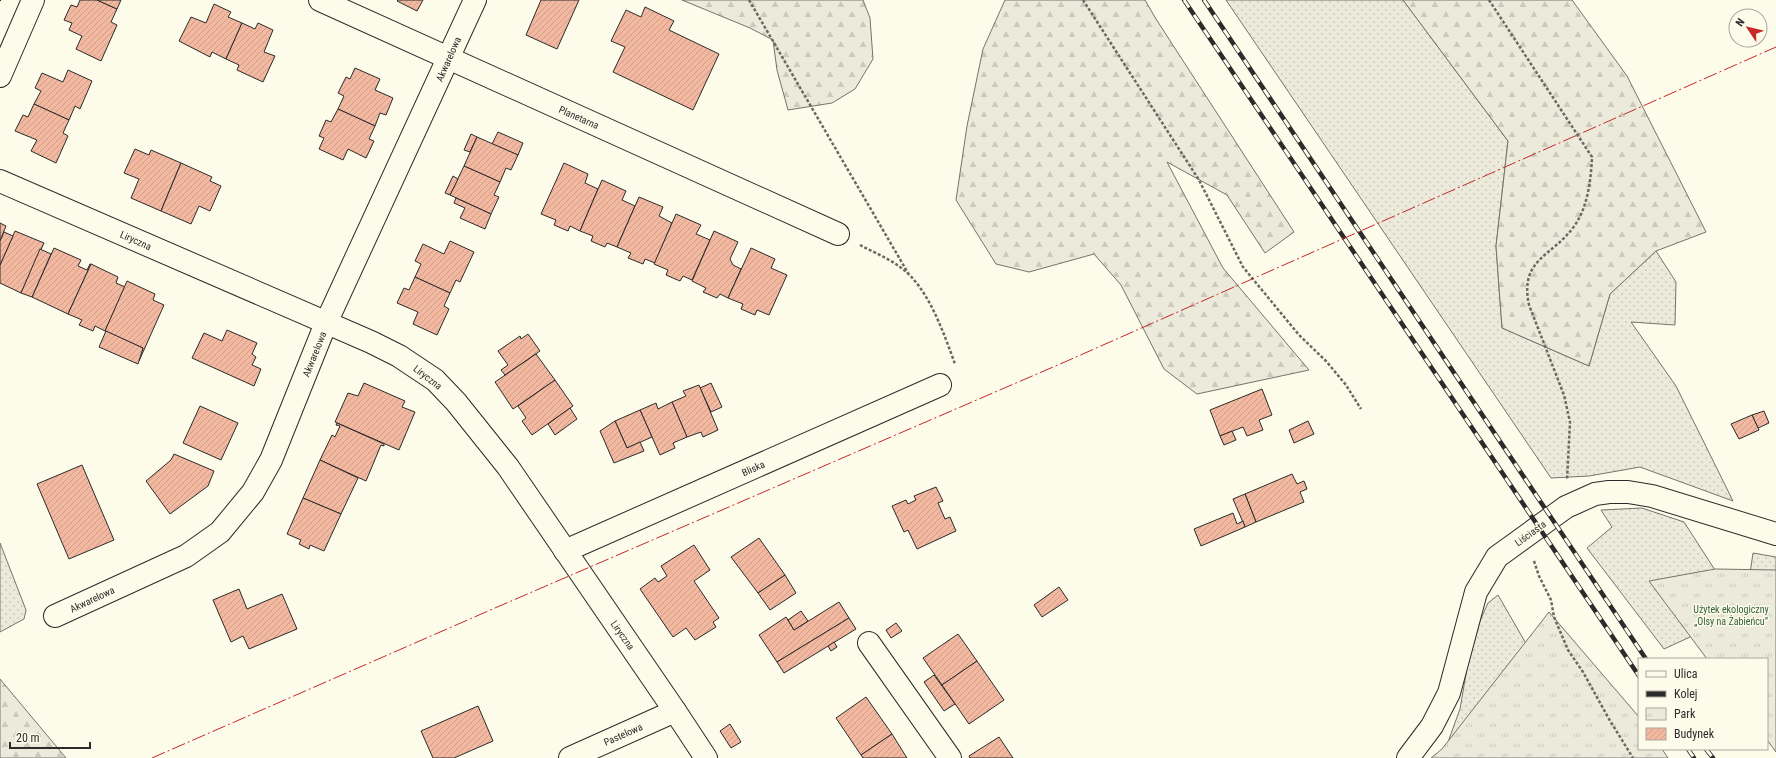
<svg xmlns="http://www.w3.org/2000/svg" width="1776" height="758" font-family="'Roboto Condensed',sans-serif">
<style>
.grass{fill:url(#grass-dots);stroke:#74746e}
.forest{fill:url(#forest-firs);stroke:#74746e}
.park{fill:url(#park-tufts);stroke:#74746e}
.building{fill:url(#building-hatch);stroke:#2b2b2b}
.lines{fill:none;stroke-linecap:round;stroke-linejoin:round}
.minor-casing{stroke:#2b2b2b;stroke-width:24}
.path{stroke:#6a6964;stroke-width:2.5;stroke-dasharray:3 2;stroke-linecap:butt}
.minor{stroke:#fdfbea;stroke-width:22}
.rail-casing{stroke:#2b2b2b;stroke-width:4.5}
.rail{stroke:#fdfbea;stroke-width:3;stroke-dasharray:9;stroke-linecap:butt}
.fence{stroke:#2b2b2b;stroke-width:1;stroke-dasharray:5 2;stroke-linecap:butt}
.power{stroke:#c62828;stroke-width:1;stroke-dasharray:14 3 2 3;stroke-linecap:butt}
.labels{text-anchor:middle;stroke-width:3;stroke-linejoin:round;paint-order:stroke}
.street-label{font-size:10px;fill:#2b2b2b;stroke:#fdfbea}
.park-label{font-size:10px;fill:#34623c;stroke:#fdfbea}
</style>
<defs>
<pattern id="grass-dots" width="8" height="8" patternUnits="userSpaceOnUse"><rect width="8" height="8" fill="#ecebdb"/><path d="M2 2h.1M6 6h.1" fill="none" stroke="#cbcabc" stroke-width="1.8" stroke-linecap="round"/></pattern>
<pattern id="forest-firs" width="22" height="20" patternUnits="userSpaceOnUse"><rect width="22" height="20" fill="#ecebdb"/><path d="M5 1l3.5 6h-7zM16 11l3.5 6h-7z" fill="#cbcabc"/></pattern>
<pattern id="park-tufts" width="24" height="20" patternUnits="userSpaceOnUse"><rect width="24" height="20" fill="#ecebdb"/><path d="M3 7l-1-3M5 7V3M7 7l1-3M15 17l-1-3M17 17v-4M19 17l1-3" fill="none" stroke="#cbcabc"/></pattern>
<pattern id="building-hatch" width="6" height="6" patternUnits="userSpaceOnUse"><rect width="6" height="6" fill="#f2b8a0"/><path d="M-1 1l2-2M0 6l6-6M5 7l2-2" fill="none" stroke="#d09e8a"/></pattern>
</defs>
<rect width="100%" height="100%" fill="#fdfbea"/>
<g class="grass">
<path d="M1226 0H1403L1508 141 1496 246 1502 328 1589 366 1610 294 1656 251 1676 282 1675 325 1631 322 1676 386 1733 501 1640 467 1589 476 1551 478Z"/>
<path d="M1642 508 1684 522 1744 615 1753 553 1776 557V737L1767 659 1703 631 1664 649 1587 548 1612 527 1601 510Z"/>
<path d="M0 543 26 610 24 619 0 632Z"/>
<path d="M1498 595 1592 758H1437L1448 742 1460 709 1467 668 1480 621 1488 603Z"/>
</g>
<g class="forest">
<path d="M682 0H863L870 18 873 59 855 89 832 103 788 110 777 70 773 40 750 28Z"/>
<path d="M1005 0H1145L1156 19 1294 232 1265 253 1227 195 1167 162 1223 268 1309 370 1197 394 1164 369 1121 285 1094 254 1029 272 996 264 956 200 967 126 983 49Z"/>
<path d="M1403 0H1572L1627 76 1706 232 1656 251 1610 294 1589 366 1502 328 1496 246 1508 141Z"/>
<path d="M0 679 66 758H0Z"/>
</g>
<g class="park">
<path d="M1715 569 1776 570V752L1767 740V659H1707L1649 581Z"/>
<path d="M1549 612 1639 717V749H1662L1668 758H1431L1442 749Z"/>
</g>
<g class="building">
<path d="M80 0H97L117 9 111 22 117 25 101 61 76 49 82 36 69 30 72 23 64 20 71 5 77 7Z"/>
<path d="M97 0H121L117 9Z"/>
<path d="M398 0H423L417 11 397 1Z"/>
<path d="M541 0H579L557 49 526 35Z"/>
<path d="M214 4 231 12 228 17 242 23 226 59 212 52 210 57 179 41 191 17 206 23Z"/>
<path d="M645 7 674 21 669 30 719 54 693 110 613 72 625 47 611 41 626 10 641 17Z"/>
<path d="M242 23 255 29 258 23 273 30 264 52 275 56 263 82 237 70 239 65 226 59Z"/>
<path d="M355 68 380 79 375 90 393 98 386 115 380 113 375 126 338 109 344 96 338 93 346 77 350 79Z"/>
<path d="M68 70 92 81 80 109 75 106 69 120 34 104 41 91 35 88 42 73 63 82Z"/>
<path d="M34 104 69 120 63 133 68 136 56 163 31 151 37 140 15 131 23 115 28 117Z"/>
<path d="M338 109 375 126 369 139 374 141 366 158 348 149 343 160 319 149 324 138 319 136 326 120 331 122Z"/>
<path d="M498 132 523 143 518 155 492 144Z"/>
<path d="M471 134 477 137 470 152 464 150Z"/>
<path d="M477 137 518 155 511 170 506 168 500 182 464 166Z"/>
<path d="M135 149 149 155 151 150 181 163 161 211 131 198 139 179 124 173Z"/>
<path d="M181 163 212 177 210 181 221 186 210 211 199 206 191 224 161 211Z"/>
<path d="M564 163 588 174 585 183 598 189 580 231 570 226 568 231 554 225 556 220 541 214Z"/>
<path d="M464 166 500 182 494 195 499 197 491 214 450 195Z"/>
<path d="M453 176 458 179 450 195 445 193Z"/>
<path d="M602 180 626 191 622 200 635 206 617 247 607 243 605 247 591 241 593 236 580 231Z"/>
<path d="M639 197 663 207 659 216 672 223 655 263 645 259 643 264 628 258 631 253 617 247Z"/>
<path d="M456 198 491 214 485 229 460 218 465 208 454 203Z"/>
<path d="M676 214 701 225 696 234 710 240 692 280 683 276 680 281 666 275 668 270 654 264Z"/>
<path d="M0 223 6 226 0 241Z"/>
<path d="M15 231 44 243 21 293 0 283V265Z"/>
<path d="M714 231 738 242 730 259 733 265 741 269 728 298 720 294 717 298 703 292 706 288 692 281Z"/>
<path d="M4 232 13 236 0 265V241Z"/>
<path d="M450 241 474 252 460 282 456 280 450 293 415 277 421 264 415 261 423 244 444 254Z"/>
<path d="M54 248 81 260 78 266 87 270 90 264H91L68 314 32 297Z"/>
<path d="M751 248 775 259 771 268 787 275 769 315 757 310 755 315 741 309 743 304 728 298Z"/>
<path d="M40 249 51 254 32 297 21 293Z"/>
<path d="M91 264 118 277 116 283 125 287 105 331 95 326 93 331 79 325 82 320 68 314Z"/>
<path d="M415 277 450 293 444 306 449 309 437 335 413 324 418 312 397 303 404 288 409 290Z"/>
<path d="M127 281 155 294 153 300 164 305 139 361 138 360 143 348 105 331Z"/>
<path d="M227 330 257 343 252 354 256 357 252 365 261 369 254 386 192 358 204 333 222 341Z"/>
<path d="M106 331 143 348 138 364 99 347Z"/>
<path d="M528 334 540 351 505 375 501 370 508 365 498 351 520 336 521 339Z"/>
<path d="M536 354 555 380 513 409 495 382Z"/>
<path d="M555 380 573 406 532 435 522 421 526 418 518 406Z"/>
<path d="M364 383 405 401 402 407 415 412 399 450 335 422 348 393 358 396Z"/>
<path d="M711 383 722 407 711 412 700 388Z"/>
<path d="M699 385 718 430 703 437 701 432 687 437 672 402 686 396 683 391Z"/>
<path d="M1262 389 1272 415 1259 420 1263 430 1247 436 1243 427 1220 436 1210 410Z"/>
<path d="M672 402 687 437 673 443 675 448 660 455 640 410 656 403 658 409Z"/>
<path d="M200 406 238 423 221 460 183 443Z"/>
<path d="M570 408 577 419 555 435 548 424Z"/>
<path d="M640 410 652 437 627 448 615 421Z"/>
<path d="M1764 411 1769 423 1758 428 1752 415Z"/>
<path d="M1752 415 1759 430 1739 439 1731 424Z"/>
<path d="M615 421 627 448 640 442 644 451 614 463 600 431Z"/>
<path d="M1308 421 1314 434 1294 443 1289 430Z"/>
<path d="M337 423 384 444V446L381 445 366 481 320 460 332 435 335 437 340 426 336 425Z"/>
<path d="M1232 431 1236 440 1224 445 1220 436Z"/>
<path d="M174 454 214 471 208 486 170 514 146 481 171 460Z"/>
<path d="M320 460 358 478 341 514 303 498Z"/>
<path d="M82 465 114 540 69 559 37 484Z"/>
<path d="M1292 474 1297 484 1304 481 1307 489 1300 492 1304 502 1256 522 1245 494Z"/>
<path d="M936 487 943 501 938 503 945 519 950 517 956 531 917 549 908 530 904 532 892 506 906 500 908 504 916 500 914 496Z"/>
<path d="M1245 494 1256 522 1245 527 1233 499Z"/>
<path d="M303 498 341 514 324 551 310 545 309 549 299 544 301 540 287 534Z"/>
<path d="M1233 513 1237 524 1243 521 1245 527 1201 546 1194 529Z"/>
<path d="M759 538 785 575 758 593 731 557Z"/>
<path d="M694 545 710 570 694 581 719 618 713 622 716 627 695 640 686 628 673 637 640 589 655 578 658 582 667 576 661 566Z"/>
<path d="M785 575 796 593 770 610 758 593Z"/>
<path d="M1059 587 1068 600 1042 617 1034 605Z"/>
<path d="M239 589 247 609 282 594 297 629 249 649 243 636 231 642 213 600Z"/>
<path d="M839 602 849 618 777 662 759 635 786 617 794 630Z"/>
<path d="M801 611 808 621 794 630 788 620Z"/>
<path d="M849 618 856 629 784 673 777 662Z"/>
<path d="M896 623 902 631 891 638 886 630Z"/>
<path d="M958 634 977 661 942 685 923 658Z"/>
<path d="M834 642 837 647 831 651 828 646Z"/>
<path d="M977 661 1004 700 969 724 942 685Z"/>
<path d="M934 675 955 704 944 711 924 682Z"/>
<path d="M866 697 892 734 861 755 836 718Z"/>
<path d="M478 706 493 741 454 758H433L421 731Z"/>
<path d="M730 724 741 742 731 748 720 731Z"/>
<path d="M892 734 907 758H863L861 755Z"/>
<path d="M999 737 1013 758H970L969 756Z"/>
</g>
<g class="lines">
<defs>
<g id="minor">
<path d="M320 0 838 234"/>
<path d="M0 76 33 0"/>
<path d="M0 181 371 342 399 356 435 380 456 402 508 467 675 711 706 758"/>
<path d="M565 551 940 385"/>
<path d="M55 616 186 556 220 532 253 492 271 460 326 323 475 0"/>
<path d="M869 643 950 758"/>
<path d="M570 758 675 711"/>
<path d="M1408 758 1432 726 1449 693 1476 592 1497 557 1566 507 1595 494 1609 492H1628L1652 496 1776 534"/>
</g>
</defs>
<use href="#minor" class="minor-casing"/>
<g class="path">
<path d="M749 0 908 273"/>
<path d="M1083 0 1199 180 1243 267 1299 335 1326 361 1346 385 1361 409"/>
<path d="M1489 0 1592 157C1591 179 1588 206 1575 225 1553 257 1519 258 1529 305L1564 395 1570 422 1567 480"/>
<path d="M860 245C873 252 888 258 900 267 928 286 944 334 955 364"/>
<path d="M1534 561 1539 576 1551 600 1554 617 1568 650 1583 672 1609 719 1633 758"/>
</g>
<use href="#minor" class="minor"/>
<defs>
<g id="rail">
<path d="M1184 0 1639 676"/>
<path d="M1204 0 1646 659"/>
<path d="M1688 749 1694 758"/>
<path d="M1706 749 1713 758"/>
</g>
</defs>
<use href="#rail" class="rail-casing"/>
<use href="#rail" class="rail"/>
<path class="fence" d="M0 1 1 0"/>
<path class="power" d="M152 758 495 608 1067 361 1776 47"/>
</g>
<g class="labels">
<g class="street-label">
<text transform="translate(448 59) rotate(-66)" y="4">Akwarelowa</text>
<text transform="translate(579 117) rotate(24)" y="4">Planetarna</text>
<text transform="translate(136 240) rotate(24)" y="4">Liryczna</text>
<text transform="translate(314 354) rotate(-68)" y="4">Akwarelowa</text>
<text transform="translate(428 377) rotate(38)" y="4">Liryczna</text>
<text transform="translate(753 468) rotate(-24)" y="4">Bliska</text>
<text transform="translate(1530 533) rotate(-36)" y="4">Liściasta</text>
<text transform="translate(92 599) rotate(-25)" y="4">Akwarelowa</text>
<text transform="translate(623 635) rotate(55)" y="4">Liryczna</text>
<text transform="translate(623 734) rotate(-24)" y="4">Pastelowa</text>
</g>
<g class="park-label">
<text x="1731" y="613">Użytek ekologiczny<tspan x="1731" dy="12">„Olsy na Żabieńcu”</tspan></text>
</g>
</g>
<rect x="1638" y="658" width="130" height="92" fill="#fdfbea" stroke="#a9a89e"/>
<rect x="1646" y="671" width="20" height="6" fill="#fdfbea" stroke="#a9a89e"/>
<text x="1674" y="678" font-size="12" fill="#2b2b2b">Ulica</text>
<rect x="1646" y="691" width="20" height="6" fill="#2b2b2b" stroke="#a9a89e"/>
<text x="1674" y="698" font-size="12" fill="#2b2b2b">Kolej</text>
<rect x="1646" y="708" width="20" height="12" fill="url(#park-tufts)" stroke="#a9a89e"/>
<text x="1674" y="718" font-size="12" fill="#2b2b2b">Park</text>
<rect x="1646" y="728" width="20" height="12" fill="url(#building-hatch)" stroke="#a9a89e"/>
<text x="1674" y="738" font-size="12" fill="#2b2b2b">Budynek</text>
<g transform="translate(1748 28) rotate(305)"><circle r="19" fill="#fdfbea" stroke="#a9a89e"/>
<path d="M0-3L7 15L0 10L-7 15Z" fill="#c62828"/>
<text y="-6" font-size="11" font-weight="bold" text-anchor="middle" fill="#2b2b2b">N</text>
</g>
<path d="M10 742v6h80v-6" fill="none" stroke="#2b2b2b" stroke-width="2"/>
<text x="16" y="742" font-size="12" fill="#2b2b2b" stroke="#fdfbea" stroke-width="3" paint-order="stroke">20 m</text>
</svg>
